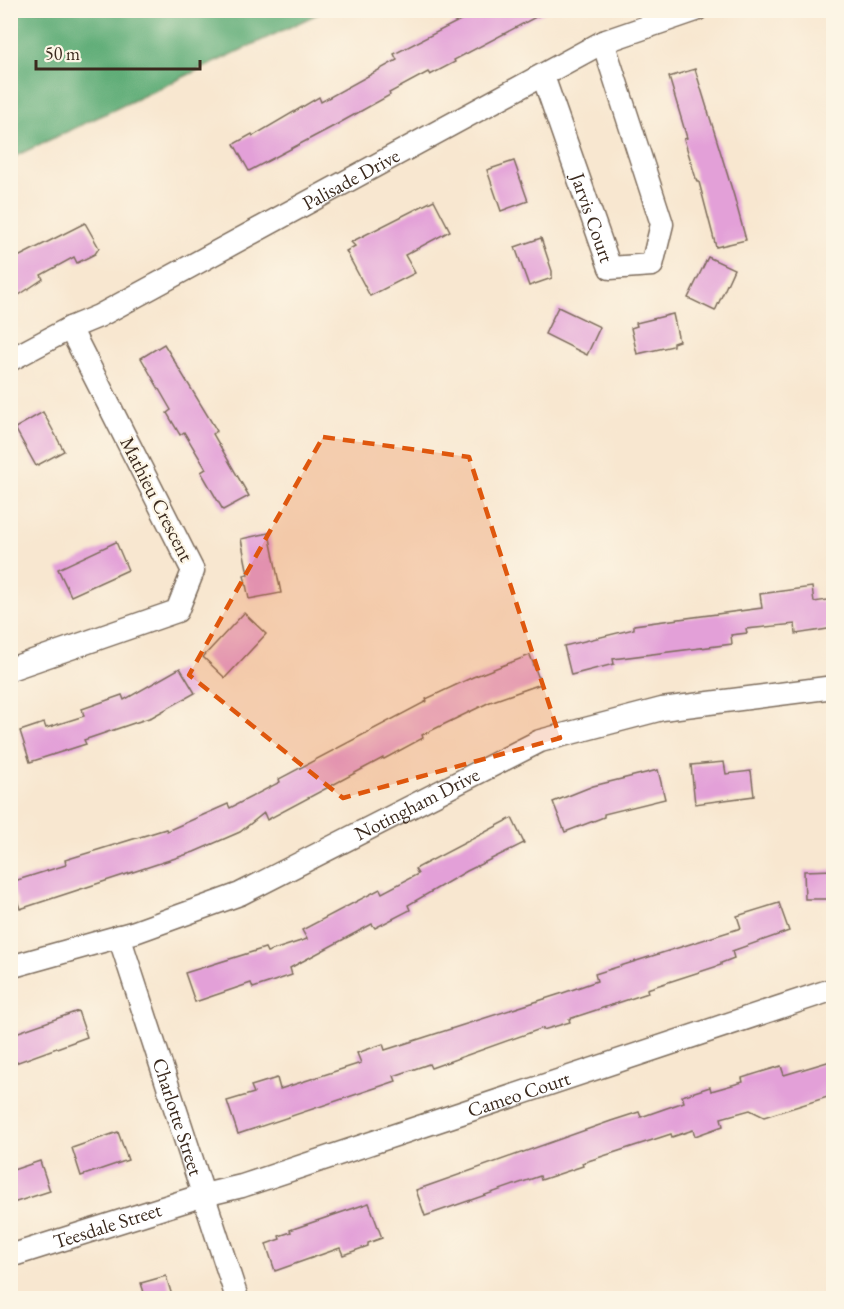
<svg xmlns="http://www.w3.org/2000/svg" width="844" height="1309" font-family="'EB Garamond',serif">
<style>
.forest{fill:#60ad78;stroke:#4e6c4b;stroke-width:1.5}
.building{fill:#e3a0d8}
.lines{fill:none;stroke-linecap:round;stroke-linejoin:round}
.street-casing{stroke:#7d6c5c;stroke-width:25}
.street{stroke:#fff;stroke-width:22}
.marked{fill:#df570d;fill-opacity:0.2;stroke:#df570d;stroke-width:4.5;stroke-dasharray:12 8;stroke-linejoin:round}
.labels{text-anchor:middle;stroke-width:4.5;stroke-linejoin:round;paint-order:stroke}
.street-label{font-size:20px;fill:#3b2a1e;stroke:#fcf5e5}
</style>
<rect width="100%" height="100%" fill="#fcf5e5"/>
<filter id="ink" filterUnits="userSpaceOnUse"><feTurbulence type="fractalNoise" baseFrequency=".0167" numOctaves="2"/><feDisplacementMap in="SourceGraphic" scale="12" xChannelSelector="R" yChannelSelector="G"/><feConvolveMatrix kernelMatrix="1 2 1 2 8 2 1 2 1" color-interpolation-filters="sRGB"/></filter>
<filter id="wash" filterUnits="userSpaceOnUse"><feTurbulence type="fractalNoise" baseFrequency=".008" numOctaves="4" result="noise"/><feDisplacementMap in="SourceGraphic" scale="24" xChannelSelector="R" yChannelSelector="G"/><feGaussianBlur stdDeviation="1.35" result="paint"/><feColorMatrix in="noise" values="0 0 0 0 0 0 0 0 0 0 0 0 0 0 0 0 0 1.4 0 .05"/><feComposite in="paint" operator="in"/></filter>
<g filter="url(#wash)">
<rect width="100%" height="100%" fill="#f8e7d0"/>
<path class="forest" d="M11 10H324V11L11 158Z"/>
<g id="blocks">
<g class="building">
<path d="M480 10H549L454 60 455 62 430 75 428 72 389 93 390 95 334 126 249 171 234 144 252 134 253 136 319 97 321 102 397 60 394 54Z"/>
<path d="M695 69 734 196 746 240 716 247 699 182H697L684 139 687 138 669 77Z"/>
<path d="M514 161 528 201 501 211 487 170Z"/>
<path d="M434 200 450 231 405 255 415 273 370 296 346 251 355 246 351 242Z"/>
<path d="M85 223 99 248 95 254 77 263 74 257 41 275 43 279 19 295 10 279V261Z"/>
<path d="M541 238 552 271V278L529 286 515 247Z"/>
<path d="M708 257 734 269 715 311 688 298Z"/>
<path d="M558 307 600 327 587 355 545 334Z"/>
<path d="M673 314 679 341 673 343V346L637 354 631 328 637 326 636 323Z"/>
<path d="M164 344 217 431 213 434 249 496 223 510 201 472 206 469 184 432 180 435 167 413 171 410 141 358Z"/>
<path d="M43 412 64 451 36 466 15 428Z"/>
<path d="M269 533 281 593 249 599 244 575 248 574 241 539Z"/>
<path d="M116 542 128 570 71 596 58 569Z"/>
<path d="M812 587 814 602 834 599V628L796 634 795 624 746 629 747 633 731 635 732 644 613 659 614 664 571 675 564 646 634 629V625L762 608 760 594Z"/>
<path d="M244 613 266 634 225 678 203 657Z"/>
<path d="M530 655 541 684 490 702 422 735 423 738 384 759 383 758 267 820 264 813 240 832 194 852 20 909 11 882 66 865 65 860 166 829 167 831 228 804 230 808 280 782 279 779 427 701 426 699 473 677Z"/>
<path d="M180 668 195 693 152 717 84 740 86 744 30 762 20 731 44 723 46 728 84 716 82 709 122 695 124 700Z"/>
<path d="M724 762 726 774 751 771 754 796 695 804 691 765Z"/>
<path d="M658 770 665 799 604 814V817L565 832 553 802 593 786Z"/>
<path d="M512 818 524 843 467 871 408 905 410 910 375 928 372 924 290 968 292 975 253 988 251 983 195 1002 185 973 265 948 267 952 307 939 302 930 380 889 382 893 418 874 415 869Z"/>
<path d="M834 870V899H805L804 871Z"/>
<path d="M779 903 789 931 732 951 734 958 721 963V965L647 989 648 993 569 1019 570 1022 543 1030V1028L431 1068 429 1064 394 1076 396 1081 238 1134 227 1101 254 1093 251 1086 277 1078 280 1089 361 1063 357 1053 383 1044 385 1050 560 994 597 981 595 974 741 928 737 916Z"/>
<path d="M78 1011 87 1037 10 1065V1035Z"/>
<path d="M834 1060V1095L764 1117 750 1110 721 1118 723 1126 695 1136 693 1130 672 1137 671 1134 582 1163 583 1166 541 1180 540 1176 425 1216 416 1190 611 1121 639 1112 641 1117 684 1102 682 1096 710 1087 711 1091 743 1082 742 1078 781 1066 784 1075Z"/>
<path d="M118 1132 128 1160 81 1176 72 1148Z"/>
<path d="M40 1161 50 1191 10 1204V1171Z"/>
<path d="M369 1203 382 1238 368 1243V1246L343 1255 340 1248 275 1271 266 1244 280 1239 279 1236 291 1232 290 1230Z"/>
<path d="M166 1276 173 1299H146L141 1283Z"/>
</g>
</g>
</g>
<g filter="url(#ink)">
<use href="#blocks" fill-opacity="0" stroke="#7d6c5c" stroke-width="1.5"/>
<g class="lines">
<defs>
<g id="street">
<path id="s1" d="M543 76 610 268 652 265 662 224 603 42"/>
<path id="s2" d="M10 360 70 328 99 316 603 42 696 10"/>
<path d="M10 669 177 611 193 571 70 328"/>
<path id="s3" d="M119 936 237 1298"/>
<path id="s4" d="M10 967 135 932 240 894 540 741 662 709 834 687"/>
<path id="s5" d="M10 1256 204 1195 242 1186 834 989"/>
</g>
</defs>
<use href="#street" class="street-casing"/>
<use href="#street" class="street"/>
</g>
</g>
<path class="marked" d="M323 437 469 457 560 738 343 798 189 675Z"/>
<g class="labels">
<g class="street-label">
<text dy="7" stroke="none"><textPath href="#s2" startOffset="386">Palisade Drive</textPath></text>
<text dy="7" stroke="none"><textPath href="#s1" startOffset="150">Jarvis Court</textPath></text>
<text transform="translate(157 499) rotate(63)" y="7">Mathieu Crescent</text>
<text dy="7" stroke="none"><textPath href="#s4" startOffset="440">Notingham Drive</textPath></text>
<text dy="7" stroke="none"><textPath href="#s5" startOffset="534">Cameo Court</textPath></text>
<text dy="7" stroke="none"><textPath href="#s3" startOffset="190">Charlotte Street</textPath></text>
<text dy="7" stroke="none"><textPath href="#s5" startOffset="102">Teesdale Street</textPath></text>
</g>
</g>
<rect width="844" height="1309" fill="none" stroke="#fcf5e5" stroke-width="36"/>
<path d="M36 60v9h164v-9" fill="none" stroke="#3b2a1e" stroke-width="3"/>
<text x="45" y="60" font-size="18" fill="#3b2a1e" stroke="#fcf5e5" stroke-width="4.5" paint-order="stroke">50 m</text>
</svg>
